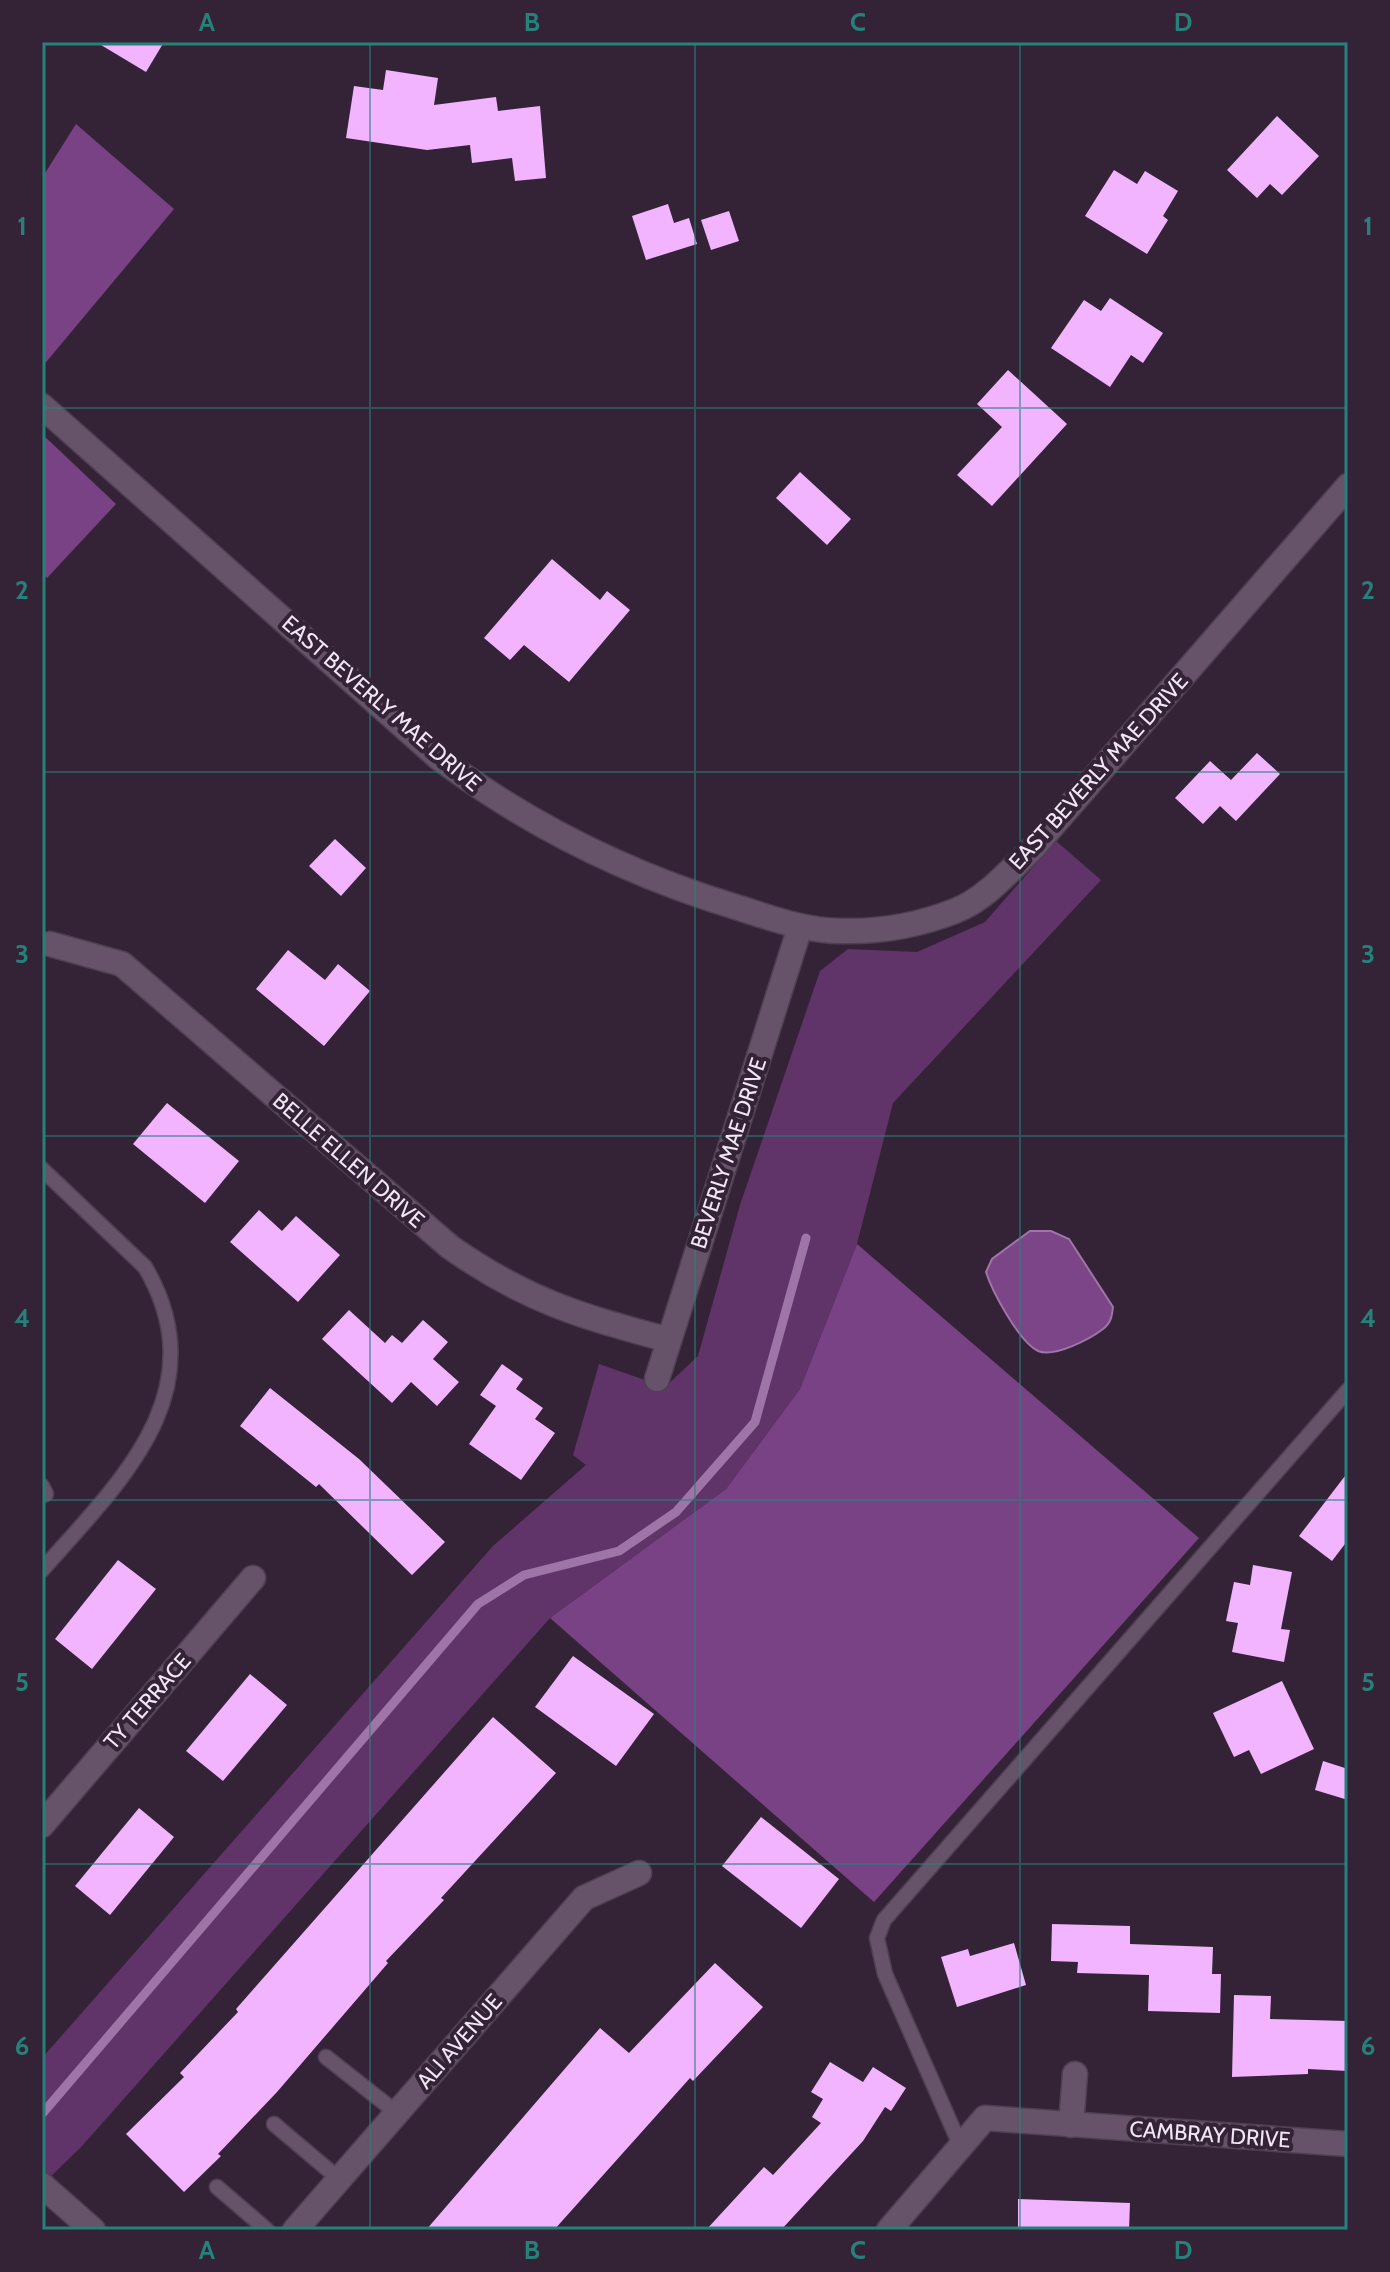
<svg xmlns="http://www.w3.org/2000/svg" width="1390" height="2272" font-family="Cabin,sans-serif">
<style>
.green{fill:#603469}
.forest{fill:#794284}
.water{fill:#7c4587;stroke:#9f75a7;stroke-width:2}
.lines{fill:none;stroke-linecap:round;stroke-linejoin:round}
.stream{stroke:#9f75a7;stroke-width:9}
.building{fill:#f2b4fe}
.lane-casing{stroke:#4e4051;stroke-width:17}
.street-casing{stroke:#4e4051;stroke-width:27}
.lane{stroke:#665369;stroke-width:14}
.street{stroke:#665369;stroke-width:24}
.grid{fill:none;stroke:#26817b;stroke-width:2;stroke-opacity:0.55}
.labels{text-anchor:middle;stroke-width:8;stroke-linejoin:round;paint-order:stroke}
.street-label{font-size:22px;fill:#f1e6f3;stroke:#342337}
.neatline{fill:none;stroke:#26817b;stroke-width:3}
.grid-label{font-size:26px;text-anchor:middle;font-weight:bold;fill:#26817b}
</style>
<rect width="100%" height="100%" fill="#342337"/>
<path class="green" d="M1056 841 1101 880 893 1103 857 1244 800 1389 726 1489 550 1618 82 2146 42 2185V2058L493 1546 586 1465 573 1455 599 1364 665 1387 698 1356 740 1205 820 971 848 949 917 952 985 922Z"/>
<g class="forest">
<path d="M76 124 174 209 42 367V178Z"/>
<path d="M42 434 116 504 47 578 42 574Z"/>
<path d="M857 1244 1199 1538 874 1902 550 1618 726 1489 800 1389Z"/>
</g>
<path class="water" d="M1030 1231H1051L1069 1239 1113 1307C1112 1316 1111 1323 1103 1329 1090 1339 1054 1358 1038 1351 1019 1342 992 1291 986 1272L992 1259Z"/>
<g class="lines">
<path class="stream" d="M42 2114 478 1604 524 1575 619 1551 676 1512 755 1422 806 1238"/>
</g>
<g class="building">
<path d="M96 42H164L146 72Z"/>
<path d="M386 70 438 78 434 105 496 97 498 111 540 106 546 178 515 181 512 158 472 163 470 145 427 150 346 138 354 86 383 90Z"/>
<path d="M1277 116 1319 156 1282 195 1270 184 1257 198 1227 170Z"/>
<path d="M1114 170 1137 184 1145 171 1178 191 1163 216 1168 220 1147 254 1085 216Z"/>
<path d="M668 204 674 223 689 218 697 244 646 260 632 216Z"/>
<path d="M729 211 739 241 711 250 701 220Z"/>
<path d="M1110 298 1163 333 1143 363 1131 355 1110 387 1051 348 1084 300 1101 311Z"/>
<path d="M1008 370 1067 424 992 506 957 475 1002 427 977 404Z"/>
<path d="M800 472 851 519 827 545 776 498Z"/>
<path d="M552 559 600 600 607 591 630 610 569 682 524 645 510 660 484 638Z"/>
<path d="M1257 753 1280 774 1236 821 1220 806 1203 824 1175 798 1210 761 1231 780Z"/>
<path d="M335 839 366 868 341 896 309 866Z"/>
<path d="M288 950 325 980 338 964 370 991 324 1046 256 989Z"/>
<path d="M167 1103 239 1161 205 1203 133 1144Z"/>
<path d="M259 1210 282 1231 296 1216 340 1255 298 1302 230 1242Z"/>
<path d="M349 1310 385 1343 392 1335 402 1343 423 1320 448 1342 433 1359 459 1382 437 1406 411 1382 392 1403 322 1339Z"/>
<path d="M502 1364 523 1379 516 1389 543 1408 535 1419 555 1433 521 1480 469 1444 496 1406 480 1395Z"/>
<path d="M270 1388 359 1459 445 1542 412 1575 319 1484 316 1487 240 1426Z"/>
<path d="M1348 1472V1540L1332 1561 1299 1536Z"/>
<path d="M118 1560 156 1589 92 1669 55 1639Z"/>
<path d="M1253 1565 1292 1572 1281 1629 1290 1630 1284 1662 1232 1652 1238 1623 1226 1621 1234 1582 1250 1585Z"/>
<path d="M573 1656 654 1714 616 1766 535 1707Z"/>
<path d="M250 1674 287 1705 223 1781 186 1751Z"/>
<path d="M1282 1681 1314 1749 1261 1774 1249 1750 1234 1757 1213 1713Z"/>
<path d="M493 1717 556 1773 441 1898 444 1900 386 1961 388 1963 277 2092 218 2154 221 2156 184 2192 126 2134 184 2077 180 2073 238 2012 236 2009Z"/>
<path d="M1323 1761 1348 1769V1800L1315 1790Z"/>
<path d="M139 1808 174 1837 110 1915 75 1886Z"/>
<path d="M761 1817 839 1879 801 1928 722 1866Z"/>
<path d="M1052 1924 1130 1926V1944L1213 1947 1212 1974H1221L1220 2013 1148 2011 1149 1975 1077 1973 1078 1962 1051 1961Z"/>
<path d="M1014 1943 1026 1985 957 2007 941 1957 968 1949 970 1956Z"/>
<path d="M715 1963 763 2007 693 2081 690 2078 554 2230H426L600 2028 629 2053Z"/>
<path d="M1234 1995 1271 1996 1270 2019 1348 2021V2071L1308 2069V2074L1232 2077Z"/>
<path d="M830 2062 863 2082 873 2067 906 2088 891 2111 885 2107 863 2141 781 2230H706L764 2167 773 2175 821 2123 812 2117 823 2099 811 2092Z"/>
<path d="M1018 2199 1130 2203 1129 2230H1018Z"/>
</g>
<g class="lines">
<defs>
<g id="lane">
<path d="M42 1169 145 1267C218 1391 120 1482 42 1570"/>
<path d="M42 1486 46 1494 42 1496"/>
<path d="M326 2057 397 2113"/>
<path d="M274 2124 339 2179"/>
<path d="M961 2147 885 1974 877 1938 884 1920 1348 1390"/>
<path d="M217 2187 267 2230"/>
</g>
<g id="street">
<path d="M42 406 439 758C530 826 627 874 736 907 771 918 805 931 842 931 880 932 919 925 955 911 986 899 1011 869 1035 846L1348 486"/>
<path d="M50 944 122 964 450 1247C527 1301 580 1316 669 1340"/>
<path d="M657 1379 800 927"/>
<path d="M42 1825 253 1578"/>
<path d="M1071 2125 1075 2074"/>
<path d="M42 2185 93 2230"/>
<path d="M295 2230 584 1898 639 1873"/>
<path d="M889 2230 985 2118 1348 2144"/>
</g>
</defs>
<use href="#lane" class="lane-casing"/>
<use href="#street" class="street-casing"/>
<use href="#lane" class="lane"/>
<use href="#street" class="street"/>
</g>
<path class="grid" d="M370 42V2230M695 42V2230M1020 42V2230M42 408H1348M42 772H1348M42 1136H1348M42 1500H1348M42 1864H1348"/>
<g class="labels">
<g class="street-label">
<text transform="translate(382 703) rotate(41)" y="8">EAST BEVERLY MAE DRIVE</text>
<text transform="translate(1098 771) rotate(-48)" y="8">EAST BEVERLY MAE DRIVE</text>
<text transform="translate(728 1153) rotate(-72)" y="8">BEVERLY MAE DRIVE</text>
<text transform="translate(349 1160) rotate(41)" y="8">BELLE ELLEN DRIVE</text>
<text transform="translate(147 1701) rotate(-49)" y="8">TY TERRACE</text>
<text transform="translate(459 2041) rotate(-49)" y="8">ALI AVENUE</text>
<text transform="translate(1210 2134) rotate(4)" y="8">CAMBRAY DRIVE</text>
</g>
</g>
<rect width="1390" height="2272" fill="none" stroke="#342337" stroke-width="88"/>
<rect x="44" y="44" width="1302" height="2184" class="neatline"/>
<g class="grid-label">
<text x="207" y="31">A</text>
<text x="532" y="31">B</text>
<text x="858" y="31">C</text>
<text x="1183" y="31">D</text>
<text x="22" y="235">1</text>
<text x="1368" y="235">1</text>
<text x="22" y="599">2</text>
<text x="1368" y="599">2</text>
<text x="22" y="963">3</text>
<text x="1368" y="963">3</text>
<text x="22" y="1327">4</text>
<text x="1368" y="1327">4</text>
<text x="22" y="1691">5</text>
<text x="1368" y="1691">5</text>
<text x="22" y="2055">6</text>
<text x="1368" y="2055">6</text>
<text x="207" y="2259">A</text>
<text x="532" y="2259">B</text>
<text x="858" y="2259">C</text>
<text x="1183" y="2259">D</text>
</g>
</svg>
